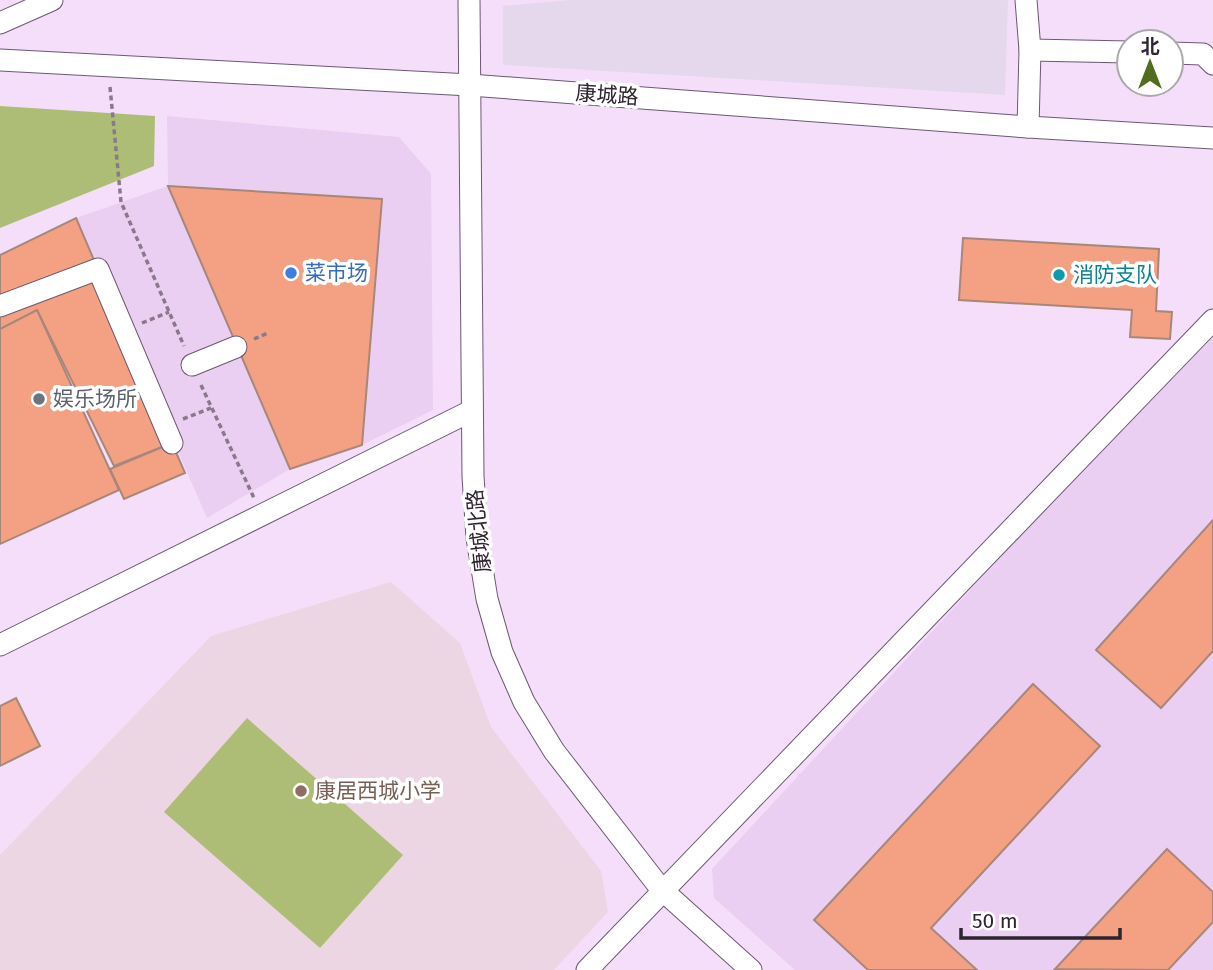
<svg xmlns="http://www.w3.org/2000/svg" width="1213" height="970" font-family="'Fira Sans','Noto Sans SC',sans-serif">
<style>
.built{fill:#ebcff2}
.industrial{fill:#e5d8ec}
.education{fill:#ecd6e4}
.green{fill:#aebd76}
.building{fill:#f4a183;stroke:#a8877b;stroke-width:2}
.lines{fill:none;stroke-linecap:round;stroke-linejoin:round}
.minor-casing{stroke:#6c5971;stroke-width:23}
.path{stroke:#88798b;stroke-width:3.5;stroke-dasharray:5 3.5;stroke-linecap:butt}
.minor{stroke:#fff;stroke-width:21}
.shop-dot{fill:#3f7fe0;stroke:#fff;stroke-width:2.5}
.culture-dot{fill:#0f9aa8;stroke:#fff;stroke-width:2.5}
.worship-dot{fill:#6b7280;stroke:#fff;stroke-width:2.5}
.education-dot{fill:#8d6e63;stroke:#fff;stroke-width:2.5}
.labels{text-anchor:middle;stroke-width:7;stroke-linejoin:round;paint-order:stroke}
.street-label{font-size:21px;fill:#2e2530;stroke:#fff}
.shop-label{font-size:21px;fill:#366cbe;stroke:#fff;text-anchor:start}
.culture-label{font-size:21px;fill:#0d838f;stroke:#fff;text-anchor:start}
.worship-label{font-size:21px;fill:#5b616d;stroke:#fff;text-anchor:start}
.education-label{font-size:21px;fill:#785e54;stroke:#fff;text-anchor:start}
</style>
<rect width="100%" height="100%" fill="#f5defa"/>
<g class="built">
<path d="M167 116 399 137 431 174 433 410 362 445 382 199 169 186 290 469 207 518 76 218 168 186Z"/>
<path d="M1213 328V970H795L714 898 712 869Z"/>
</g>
<path class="industrial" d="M570 0H1008L1005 95 503 65V6Z"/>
<path class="education" d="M391 582 460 643 491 727 601 871 608 912 554 970H0V855L211 636Z"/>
<g class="green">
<path d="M0 106 155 116 154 166 0 228Z"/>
<path d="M247 718 403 855 320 948 164 812Z"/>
</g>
<g class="building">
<path d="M168 186 382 199 362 445 290 469Z"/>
<path d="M76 218 172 443 114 466 37 310 0 329V255Z"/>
<path d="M963 238 1159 249 1156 311 1172 312 1170 339 1130 337 1132 310 959 300Z"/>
<path d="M37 310 119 490 0 544V329Z"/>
<path d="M172 443 185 473 124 499 110 469Z"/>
<path d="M1213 520V651L1161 708 1096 650Z"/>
<path d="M1033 684 1100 746 931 928 977 970H868L814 920Z"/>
<path d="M16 698 40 746 0 766V706Z"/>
<path d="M1167 849 1213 892V922L1168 970 1055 969Z"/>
</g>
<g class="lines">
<defs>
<g id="minor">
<path d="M469 0 473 476 477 538 487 599 502 652 524 702 554 751 661 889 751 970"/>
<path d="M1026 0 1030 50 1028 127"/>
<path d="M0 23 52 0"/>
<path d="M1030 50 1129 52"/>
<path d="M1171 53 1203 54 1213 64"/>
<path d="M0 60 470 85 1028 127 1213 138"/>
<path d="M0 306 98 269 172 443"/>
<path d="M192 365 236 347"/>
<path d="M0 645 471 411"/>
<path d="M587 970 1213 320"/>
</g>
</defs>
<use href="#minor" class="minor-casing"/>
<g class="path">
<path d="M110 87 121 202 184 346"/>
<path d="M142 323 169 312"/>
<path d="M254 339 268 333"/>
<path d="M201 385 254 498"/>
<path d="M183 419 211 408"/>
</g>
<use href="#minor" class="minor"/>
</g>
<circle class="shop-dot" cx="291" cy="273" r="7"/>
<circle class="culture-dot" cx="1059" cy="275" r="7"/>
<circle class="worship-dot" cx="39" cy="399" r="7"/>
<circle class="education-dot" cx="301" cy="791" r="7"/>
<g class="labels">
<g class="street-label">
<text transform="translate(607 95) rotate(4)" y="7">康城路</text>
<text transform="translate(479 531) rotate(-96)" y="7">康城北路</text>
</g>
<g class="shop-label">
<text x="305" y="280">菜市场</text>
</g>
<g class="culture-label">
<text x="1073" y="282">消防支队</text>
</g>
<g class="worship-label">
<text x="53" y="406">娱乐场所</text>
</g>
<g class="education-label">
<text x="315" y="798">康居西城小学</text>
</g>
</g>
<g transform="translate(1150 63)"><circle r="33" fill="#ffffff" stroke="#aba8ac" stroke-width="2"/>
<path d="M0-5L12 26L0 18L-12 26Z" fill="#526c1e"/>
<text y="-10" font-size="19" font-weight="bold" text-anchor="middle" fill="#2e2530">北</text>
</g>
<path d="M961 928v10h159v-10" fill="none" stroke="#2e2530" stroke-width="3.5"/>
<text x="972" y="928" font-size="21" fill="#2e2530" stroke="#ffffff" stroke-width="5" paint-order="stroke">50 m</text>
</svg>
